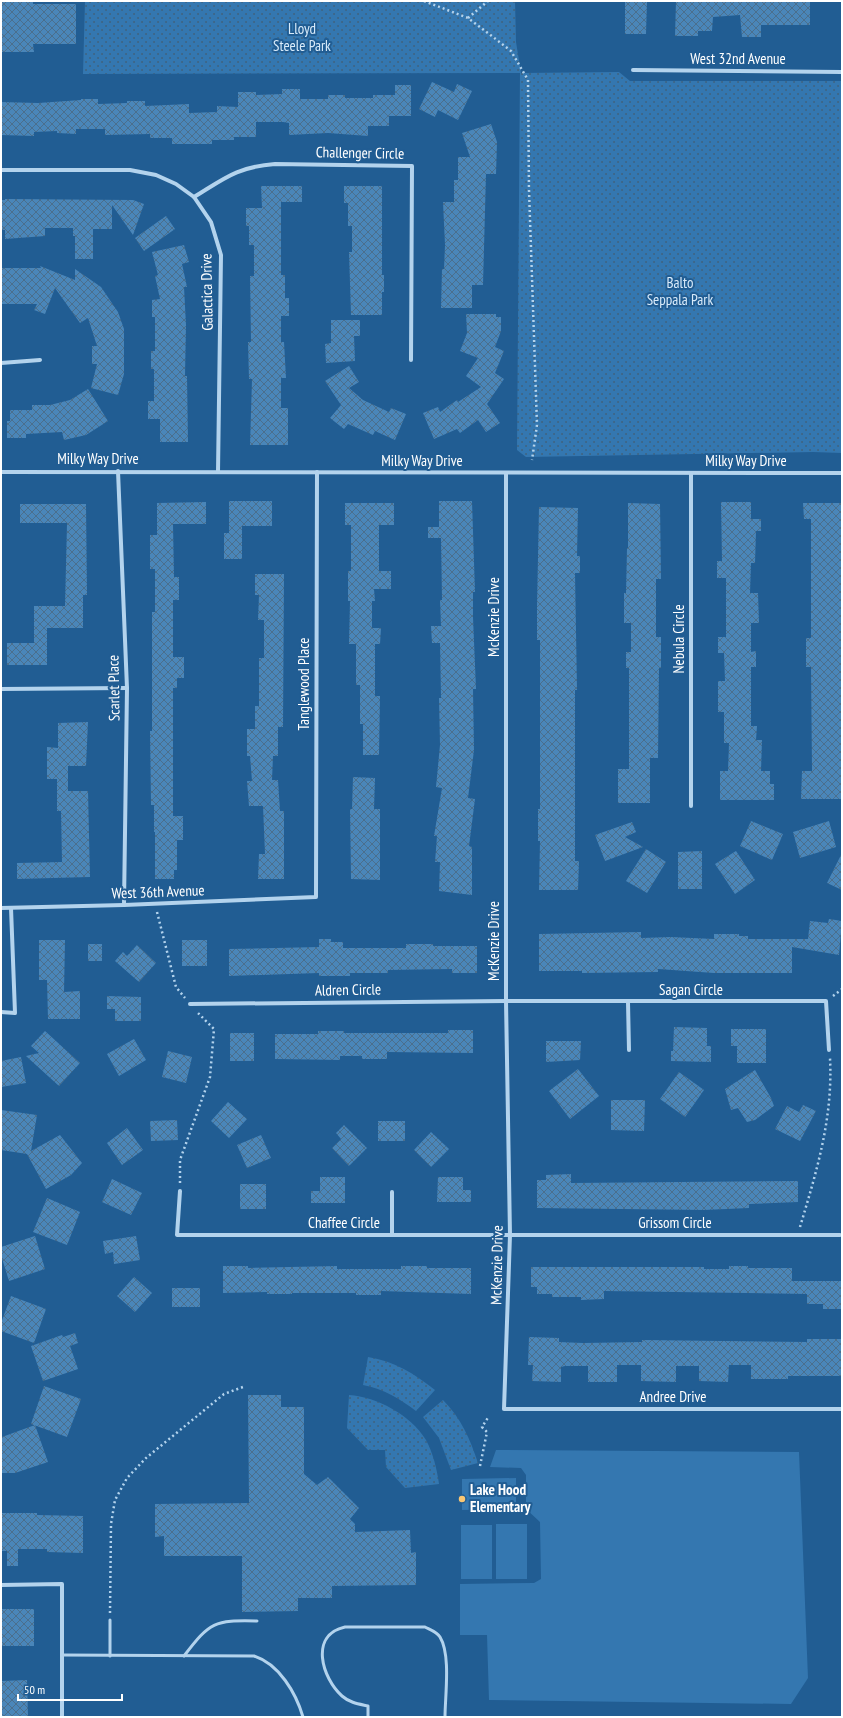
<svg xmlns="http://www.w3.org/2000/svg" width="843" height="1718" font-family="'PT Sans Narrow',sans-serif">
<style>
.grass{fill:#3477b0}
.park{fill:url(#park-dots)}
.building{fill:url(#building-cross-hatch)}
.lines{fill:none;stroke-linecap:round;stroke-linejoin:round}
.path{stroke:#b3d3ed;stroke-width:2.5;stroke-dasharray:2 3;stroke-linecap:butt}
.lane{stroke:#b3d3ed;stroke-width:3}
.street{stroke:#b3d3ed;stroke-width:4}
.poi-dot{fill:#fac774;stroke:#215d93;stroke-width:1.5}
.labels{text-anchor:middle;stroke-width:4;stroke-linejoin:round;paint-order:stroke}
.park-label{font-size:15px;fill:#d9ebfa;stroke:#215d93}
.street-label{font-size:15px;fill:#fff;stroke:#215d93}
.poi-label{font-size:15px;font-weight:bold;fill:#fff;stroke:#215d93;text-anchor:start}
</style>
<defs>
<pattern id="park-dots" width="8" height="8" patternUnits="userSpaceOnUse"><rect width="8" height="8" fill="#3477b0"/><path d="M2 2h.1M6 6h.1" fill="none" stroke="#40627e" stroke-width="1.8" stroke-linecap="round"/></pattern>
<pattern id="building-cross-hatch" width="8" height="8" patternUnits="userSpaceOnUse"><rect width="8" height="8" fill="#4a86b9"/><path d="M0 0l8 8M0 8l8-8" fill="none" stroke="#4b6f8d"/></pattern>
</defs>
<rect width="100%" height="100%" fill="#215d93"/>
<g class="grass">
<path d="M496 1450 799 1452 808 1678 791 1704 489 1700 487 1635H460V1584L534 1583 541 1579 540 1522 526 1509V1475L521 1468 490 1467Z"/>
<path d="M516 1478V1509L462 1510V1479Z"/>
<rect x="496" y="1524" width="31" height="55"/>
<rect x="461" y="1525" width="31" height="54"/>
</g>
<g class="park">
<path d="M85 1H515L516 42 521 73 619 72 630 81H842V453L813 452 526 457 517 450 520 73 83 74Z"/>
<path d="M368 1357C394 1361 415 1374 435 1390L416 1411C400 1399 384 1389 363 1385Z"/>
<path d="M349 1395C377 1397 411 1415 426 1440 433 1453 437 1469 439 1484L405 1488 386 1467 385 1450H368L347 1428Z"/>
<path d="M443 1400C461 1418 470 1439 478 1463L451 1470 439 1438 423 1417Z"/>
</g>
<g class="building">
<path d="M1 1H33V4H76V44H33L34 52H1Z"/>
<path d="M625 1H647L646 34H625Z"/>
<path d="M676 1H810V25H761V37H742L740 15 713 17 712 31H698V36H675Z"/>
<path d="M432 82 454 92 457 84 472 91 458 120 438 110 435 117 419 109Z"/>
<path d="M395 85H411V116H389V126H368V136L328 133 289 135V123L283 122H256V137H234V140H212V144H172V138H150V134L105 135V129H76V134L57 133V131L34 132V136L1 135V102L38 103 81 100V99H98V104L127 103V101H145V106L189 104V113L217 112V106L238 107V92H256V95L282 94V89H300V99H328V95H345V98H373V95H395Z"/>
<path d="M491 124 497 142 496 174H486L483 285H472V308H441L442 269H444L445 245 443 202H454V180H458V157H470L462 133Z"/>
<path d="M261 186H302V202H281V275H285V298H289V316H281V342H284L286 378H281V408H288V445H250L252 379H249L248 342H251L250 276H254V245H249V226H246V208H262Z"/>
<path d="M344 186H382V275H384V292H382V315H351L349 252H352V226H348V203H344Z"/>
<path d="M5 199 133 200 144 204 133 235 112 205V229H93V259H75V236H73V228H45V236L5 239V230H1V200H5Z"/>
<path d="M166 216 175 229 144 251 135 238Z"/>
<path d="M184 245 189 262 182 264 187 287H184L186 325 185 376H187L188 442H160V419H148V401H154V369H151V351H155V317H152V300L160 299 155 276 158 275 152 252Z"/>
<path d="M40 266 75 280V269L101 287 118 312 124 329V374L118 395 91 388 97 364H92V346H97L88 318 80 323 55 288 45 314 34 310 37 304H1V268H41Z"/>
<path d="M466 314H496V317H501V331L495 347 504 351 495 373 504 379 487 404 500 423 486 432 478 420 460 433 457 429 434 439 423 413 438 407 440 412 457 400 458 402 481 387 466 376 478 358 460 351 467 333Z"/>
<path d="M331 320H360V336H354L355 361 326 363 325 344 331 343Z"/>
<path d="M349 366 359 382 349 388 363 400 389 412 391 408 406 414 395 440 375 431 373 435 348 424 344 429 330 418 341 405 325 381Z"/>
<path d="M88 389 108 421 86 435 64 440 62 432 26 434V438H7V421H10V410H32V405H50L70 400Z"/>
<path d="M229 501H272V526H242V559H224V533H229Z"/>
<path d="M439 501H472L475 592H473V617L476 689H473L474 750 468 798 475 799 469 846 472 847V895L439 891 440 862H435L437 836H434L442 788 436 787 440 745 439 698H441L440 643H432L431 626H441L440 600H442L441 538H428V527H439Z"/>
<path d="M206 502V524H173L174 577H179V600H173V657H184V678H177V688H173V816H183V840H177V870H174V879H155V832H154V805H151L150 731H152V612H155V569H150V535H157V503Z"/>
<path d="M721 502H751V519H761V531H756L755 563H751L750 593H758L759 623H751V652L756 651V667H751V726H757L756 740H762L761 771H770V784H774V800H720V771H728L729 743H724V712H718V681H725L724 653H718V637H726V578H717V561H722Z"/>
<path d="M345 503H394V525H379V571H391V589H374L375 601H372V628H381L380 644H375V696H380L379 755H363V724H360V685H356V644H349L350 601H348V571H351V525H345Z"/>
<path d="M628 503 660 504 661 579H656V637H661V668H659L658 758H650V803H618V769H629V668H626V652H631V623H624V593H626L627 548H628Z"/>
<path d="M803 503H842V799H801L802 771H812L811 667H806V638H811V519H804Z"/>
<path d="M20 504H86L87 595H83V628H47V665H7V643H34V606H65L67 523H20Z"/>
<path d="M539 507 578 508 577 556H580V573H575L577 690H575V861H579L578 890H539L540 841H538V809H540V640H537V607Z"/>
<path d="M255 574H284L283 727H278V756H273L272 780H278L280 811H284V879H258L259 854H265L263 806H249L247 781H252L250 756H247V729H255V706H259V658H264V620H258L259 595H255Z"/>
<path d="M88 722 86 766H68V791H88L90 877 17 879V863L62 862 61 811H57V779H47V747L58 748V723Z"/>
<path d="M353 777 375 778 374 809H380V880L351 879 350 809H352Z"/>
<path d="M751 821 783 834 772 860 740 846Z"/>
<path d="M829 821 836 847 800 858 793 832Z"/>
<path d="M632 822 636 832 625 837 643 847 605 861 595 835Z"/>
<path d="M646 849 666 862 647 893 626 881Z"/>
<path d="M702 851V889H678V852Z"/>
<path d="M736 851 755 880 735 894 715 864Z"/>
<path d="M842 853V890L827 883Z"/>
<path d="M829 919 842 921 839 955 792 947V973H714L658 969V972L582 973V971H539V934L641 932V938L671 937 714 939V934H739V936H748V939H808L810 921 828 923Z"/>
<path d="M319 939H331V942H343V948H406V944H433V946H477V973H452V969L388 970V973H350V976H319V973L229 976V949L319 947Z"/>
<path d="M39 940H65L64 992 80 991V1019H48L47 980H39Z"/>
<rect x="182" y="940" width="25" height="26"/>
<rect x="88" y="944" width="14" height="17"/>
<path d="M137 945 156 963 139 982 115 961 123 952 127 956Z"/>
<path d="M107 996 141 997V1021H115V1009H107Z"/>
<path d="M674 1027 707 1028V1046H711V1062L671 1061V1051H673Z"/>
<path d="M731 1029H766V1063H737V1046H731Z"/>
<path d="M448 1030H473V1053L387 1052V1059H362V1056H340V1060L275 1059V1034H318V1031H344V1033H448Z"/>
<path d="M45 1031 80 1063 59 1086 26 1056 39 1053 31 1046Z"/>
<rect x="230" y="1033" width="24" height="28"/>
<path d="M134 1039 146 1060 119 1076 107 1054Z"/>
<path d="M546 1041H581L580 1060 546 1062Z"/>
<path d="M168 1051 192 1057 186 1083 162 1077Z"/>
<path d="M21 1057 26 1083 1 1087V1061Z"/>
<path d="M578 1069 599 1096 570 1119 549 1091Z"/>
<path d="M755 1070 771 1098 774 1106 755 1120 747 1122 738 1108 731 1110 725 1089Z"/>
<path d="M679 1072 704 1090 685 1117 660 1099Z"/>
<path d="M611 1100H645L644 1131 611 1130Z"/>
<path d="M228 1102 247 1119 229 1138 211 1121Z"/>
<path d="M803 1105 816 1111 800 1141 775 1129 787 1106 799 1112Z"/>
<path d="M1 1110 37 1115 31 1151 60 1135 82 1163 71 1175 46 1189 27 1154 1 1150Z"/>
<path d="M177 1120 178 1140 151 1141 150 1121Z"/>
<rect x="378" y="1121" width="27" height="20"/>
<path d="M344 1125 367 1148 349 1166 332 1148 341 1139 336 1133Z"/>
<path d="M127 1128 143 1150 122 1165 107 1143Z"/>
<path d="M431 1132 449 1149 431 1167 414 1150Z"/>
<path d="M261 1135 271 1158 247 1168 237 1145Z"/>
<path d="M571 1174V1183L798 1181V1202L749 1204V1208L704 1210 537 1208V1180H546V1175Z"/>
<path d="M320 1177H345V1203H311V1191H320Z"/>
<path d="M438 1177H463V1190H471V1202H437Z"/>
<path d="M112 1179 142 1193 131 1215 102 1202Z"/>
<rect x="240" y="1184" width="26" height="25"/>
<path d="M47 1198 80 1212 67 1245 33 1232Z"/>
<path d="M35 1236 45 1269 9 1281 1 1255V1247Z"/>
<path d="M136 1236 140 1260 114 1264 113 1252 105 1254 103 1241Z"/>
<path d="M223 1266H248V1268L337 1266V1269H401V1266H427V1268H471V1294L381 1291V1295H356V1293H292V1294H267V1292L223 1293Z"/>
<path d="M729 1266H748V1268H792V1281H841V1309H823V1304H807V1294L604 1291V1299L581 1300V1297H552V1294H537V1287H531V1267H704V1269H729Z"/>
<path d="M134 1277 152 1293 135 1312 117 1296Z"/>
<rect x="172" y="1288" width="28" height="19"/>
<path d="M11 1296 46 1309 34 1343 1 1331V1323Z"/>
<path d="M75 1333 78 1343 70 1346 78 1369 43 1381 31 1346 62 1335 63 1337Z"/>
<path d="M529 1337 559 1338V1342L583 1343 642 1342V1340L807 1342V1339H842V1376H788V1379H751V1365H729L728 1382 699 1381V1366H676V1382L641 1381V1365H617V1382H588V1366H565L561 1367V1382L532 1381 533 1365H528Z"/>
<path d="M44 1386 81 1399 67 1437 31 1424Z"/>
<path d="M248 1395H281V1407H304V1474L317 1485 328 1477 359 1508 350 1519 355 1524V1532L410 1530 411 1553 416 1552V1585L332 1586V1598H298V1611L242 1612V1556H164V1536L155 1537V1504L249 1503Z"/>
<path d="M35 1425 48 1462 15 1473H1L2 1437Z"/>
<path d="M1 1513H37V1515L83 1516V1553L47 1552V1549H18V1566H7V1551H2Z"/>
<rect x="1" y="1609" width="33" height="37"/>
<path d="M27 1680 28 1717H1V1681Z"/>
</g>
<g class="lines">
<g class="path">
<path d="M424 1 468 18 493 37 511 51 528 80 529 190 537 425 532 460"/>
<path d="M468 18 488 1"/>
<path d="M157 912 176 987 185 998"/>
<path d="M833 996 842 989"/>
<path d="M180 1183V1160L210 1077 214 1029 197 1012"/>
<path d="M800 1227C817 1170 833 1118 830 1058"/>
<path d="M480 1466 487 1432 482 1427 489 1416"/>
<path d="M110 1613 111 1524 115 1500 127 1478 146 1458 224 1394 243 1387"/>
</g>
<g class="lane">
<path d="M110 1620V1656"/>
<path d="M62 1655 254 1656C279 1664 296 1693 303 1717"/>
<path d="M184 1656C210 1622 214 1620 257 1621"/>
<path d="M368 1717V1706C359 1704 350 1703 342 1696 322 1678 309 1635 345 1627H425C431 1630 437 1632 440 1637 451 1655 445 1696 445 1717"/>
</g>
<g class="street">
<path d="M633 70 842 72"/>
<path d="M1 170H130L156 175 176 184 194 197 211 222 221 255 218 472"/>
<path d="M194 197C225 178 237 167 275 164L412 166 411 360"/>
<path d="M1 363 40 360"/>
<path d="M118 471 127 688 124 905"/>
<path d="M1 472 842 473"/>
<path d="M506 473V1001L510 1235 504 1409H842"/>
<path d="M691 473V806"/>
<path d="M1 689 127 688"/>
<path d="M1 908 124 905 316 897 317 472"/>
<path d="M628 1002 629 1050"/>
<path d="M190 1004 506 1001H826L829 1050"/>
<path d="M1 1012 15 1013 11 908"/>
<path d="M180 1191 177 1235H840"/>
<path d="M392 1192V1235"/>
<path d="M1 1585 62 1584V1717"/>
</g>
</g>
<circle class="poi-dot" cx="462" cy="1499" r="4"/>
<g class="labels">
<g class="park-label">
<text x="302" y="34">Lloyd<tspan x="302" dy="17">Steele Park</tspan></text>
<text x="680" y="288">Balto<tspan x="680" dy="17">Seppala Park</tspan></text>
</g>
<g class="street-label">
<text x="738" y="64">West 32nd Avenue</text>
<text transform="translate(360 153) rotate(1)" y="5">Challenger Circle</text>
<text transform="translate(207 292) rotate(-91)" y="5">Galactica Drive</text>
<text x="98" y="464">Milky Way Drive</text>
<text x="422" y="466">Milky Way Drive</text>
<text x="746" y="466">Milky Way Drive</text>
<text transform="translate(494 617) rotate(-90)" y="5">McKenzie Drive</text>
<text transform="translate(679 639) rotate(-90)" y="5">Nebula Circle</text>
<text transform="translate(304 684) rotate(-90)" y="5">Tanglewood Place</text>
<text transform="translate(114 688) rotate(-91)" y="5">Scarlet Place</text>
<text transform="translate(158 892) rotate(-2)" y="5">West 36th Avenue</text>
<text transform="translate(494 941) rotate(-90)" y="5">McKenzie Drive</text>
<text transform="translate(348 990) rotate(-1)" y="5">Aldren Circle</text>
<text x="691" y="995">Sagan Circle</text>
<text x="344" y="1228">Chaffee Circle</text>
<text x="675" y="1228">Grissom Circle</text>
<text transform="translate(497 1265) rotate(-89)" y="5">McKenzie Drive</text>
<text x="673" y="1402">Andree Drive</text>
</g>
<g class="poi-label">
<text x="470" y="1495">Lake Hood<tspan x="470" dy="17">Elementary</tspan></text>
</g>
</g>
<rect width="843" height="1718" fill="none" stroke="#ffffff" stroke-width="4"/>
<path d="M18 1694v6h104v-6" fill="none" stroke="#ffffff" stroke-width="2"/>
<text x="24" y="1694" font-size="12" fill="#ffffff" stroke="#215d93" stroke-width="3" paint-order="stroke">50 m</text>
</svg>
